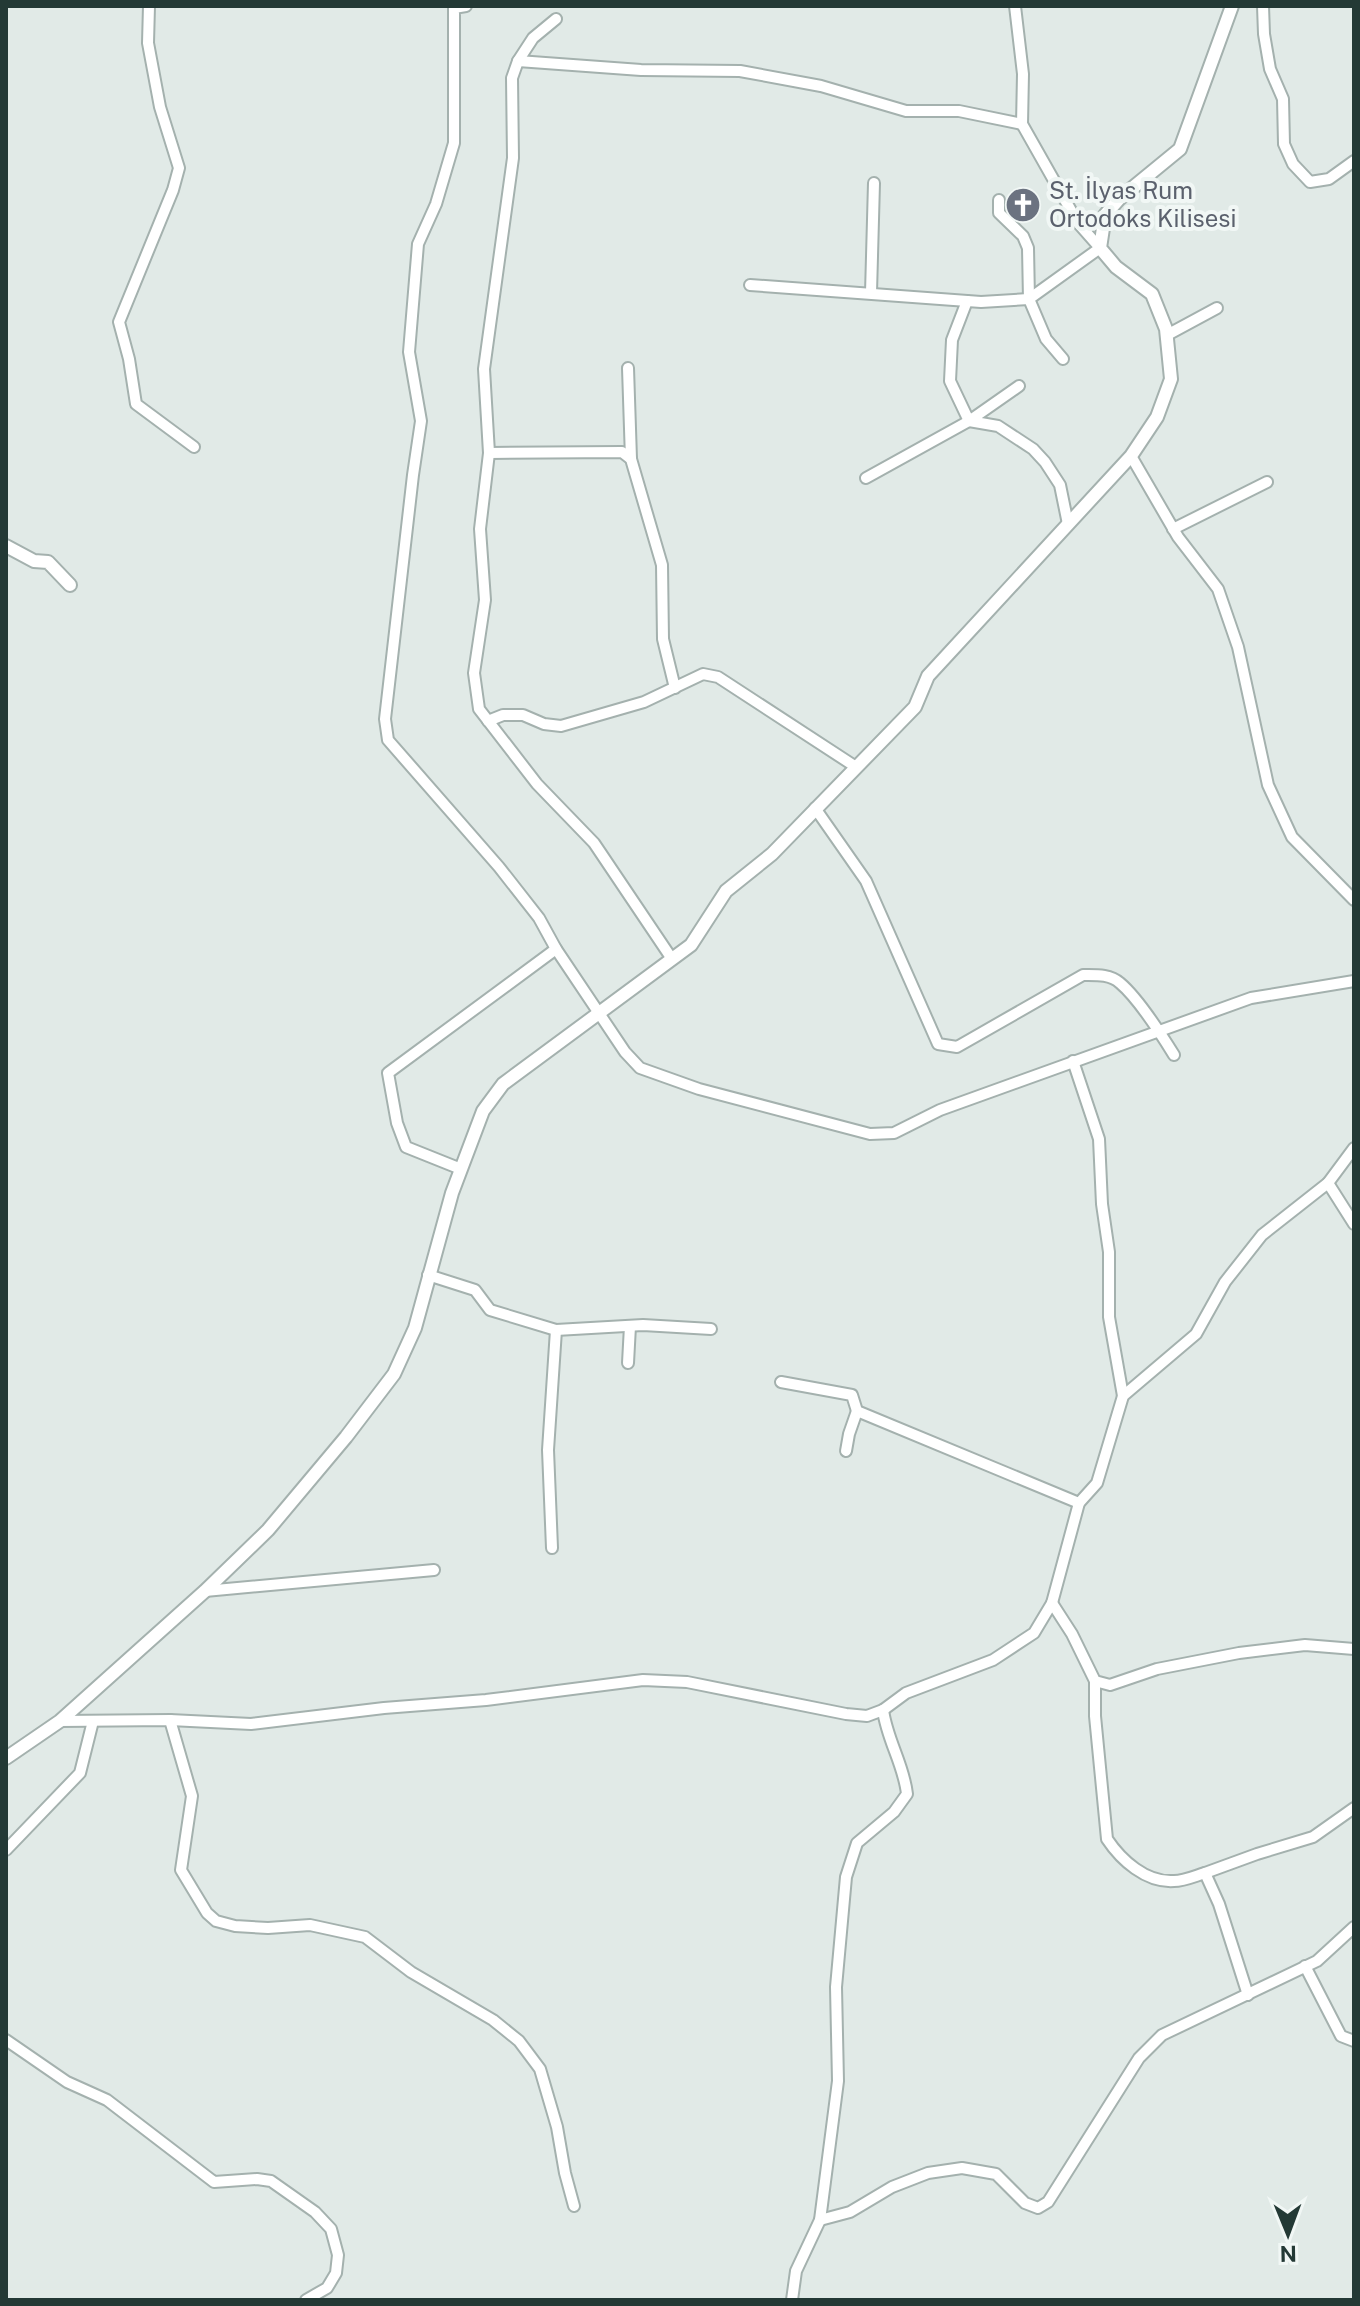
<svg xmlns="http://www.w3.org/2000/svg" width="1360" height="2306" font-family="'Public Sans',sans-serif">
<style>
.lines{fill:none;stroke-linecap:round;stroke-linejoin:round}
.minor-casing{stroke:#a4b1ae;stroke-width:14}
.tertiary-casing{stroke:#a4b1ae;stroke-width:16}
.minor{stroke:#fff;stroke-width:10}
.tertiary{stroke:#fff;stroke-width:12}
.labels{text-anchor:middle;stroke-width:8;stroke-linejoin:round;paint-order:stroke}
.worship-label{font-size:24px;fill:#5b616d;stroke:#f1f7f5;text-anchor:start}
</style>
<rect width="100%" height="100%" fill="#e1eae7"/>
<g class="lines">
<defs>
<g id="minor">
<path d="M149 6 148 43 160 107 179 168 173 190 119 322 129 359 136 404 194 447"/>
<path d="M466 6 454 8V143L436 204 418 244 409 352 421 421 413 475 385 719 388 740 499 867 539 918 556 949 625 1052 640 1068 699 1089 870 1134 894 1133 940 1110 1251 998 1354 981"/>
<path d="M1263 6 1264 34 1270 69 1283 99 1284 144 1293 164 1310 182 1329 179 1354 161"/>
<path d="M556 19 533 38 518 61 512 78 513 158 484 369 489 453 480 529 485 600 474 673 479 709 537 784 594 843 672 959"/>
<path d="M518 61 641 70 740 71 821 86 906 111H959L1022 124"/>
<path d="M999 200V213L1023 236 1028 248 1029 299 1046 339 1063 359"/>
<path d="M750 285 981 302 1029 299 1100 248 1078 223 1022 124 1023 74 1015 6"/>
<path d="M871 293 874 183"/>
<path d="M967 301 952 340 950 381 969 421 998 426 1033 449 1045 462 1060 485 1068 524"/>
<path d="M1167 335 1217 308"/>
<path d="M628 368 631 459"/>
<path d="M489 453 622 452 631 459 662 565 663 639 675 688"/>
<path d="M1131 456 1178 537 1218 589 1238 647 1268 785 1292 837 1354 900"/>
<path d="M866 478 969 421 1019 386"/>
<path d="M1173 529 1267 482"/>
<path d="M488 721 503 715H523L544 724 561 726 644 702 703 674 718 677 856 767"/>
<path d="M815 808 866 881 938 1044 957 1047 1083 975C1096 975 1110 974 1120 983 1138 998 1161 1034 1174 1055"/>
<path d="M1073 1061 1099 1139 1102 1204 1109 1252V1317L1123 1396"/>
<path d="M461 1169 406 1147 397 1123 388 1073 556 949"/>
<path d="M1328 1183 1354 1224"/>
<path d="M428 1275 475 1290 490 1310 556 1330 643 1325 711 1329"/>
<path d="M628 1363 630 1326"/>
<path d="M781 1382 852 1395 857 1411 1079 1503"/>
<path d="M846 1451 849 1434 857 1411"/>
<path d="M552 1548 548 1450 556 1330"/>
<path d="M205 1591 434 1570"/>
<path d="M1052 1603 1072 1634 1095 1681 1110 1685 1157 1669 1239 1653 1305 1645 1354 1649"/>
<path d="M1095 1681V1716L1107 1839C1121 1860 1146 1883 1174 1881 1184 1881 1195 1876 1205 1873"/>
<path d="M170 1720 192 1796 181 1870 207 1913 216 1921 235 1926 268 1928 310 1925 365 1937 411 1972 493 2020 519 2041 540 2069 557 2127 565 2173 574 2206"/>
<path d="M60 1721 170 1720 251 1724 384 1708 486 1700 643 1680 687 1682 846 1714 867 1716 883 1710 906 1693 993 1660 1034 1633 1052 1603 1079 1503 1097 1483 1123 1396 1196 1334 1225 1282 1262 1235 1328 1183 1354 1148"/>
<path d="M6 1850 80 1773 93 1721"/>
<path d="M1305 1966 1341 2036 1354 2041"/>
<path d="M1248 1995 1219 1904 1205 1873 1257 1854 1313 1837 1354 1808"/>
<path d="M6 2040 67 2082 107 2100 214 2182 257 2179 271 2181 315 2212 331 2229 338 2255 336 2273 327 2288 306 2300"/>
<path d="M820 2220 850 2212 892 2187 928 2173 962 2168 996 2174 1025 2203 1038 2208 1048 2202 1139 2058 1162 2035 1317 1961 1354 1927"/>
<path d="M792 2300 796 2271 820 2220 838 2081 836 1987 846 1877 857 1843 894 1812 907 1794C904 1765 887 1740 883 1710"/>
</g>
<g id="tertiary">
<path d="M6 546 34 561 48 562 70 585"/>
<path d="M6 1758 60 1721 205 1591 268 1530 346 1437 394 1374 415 1328 452 1193 483 1111 503 1084 691 945 726 891 772 854 915 707 928 676 1131 456 1157 417 1171 379 1166 329 1152 294 1116 267 1100 248 1105 215 1119 199 1180 149 1232 6"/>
</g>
</defs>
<use href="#minor" class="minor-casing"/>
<use href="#tertiary" class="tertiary-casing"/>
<use href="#minor" class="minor"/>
<use href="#tertiary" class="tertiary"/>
</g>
<defs>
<symbol id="church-disc" viewBox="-11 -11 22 22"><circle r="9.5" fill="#6b7280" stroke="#f1f7f5"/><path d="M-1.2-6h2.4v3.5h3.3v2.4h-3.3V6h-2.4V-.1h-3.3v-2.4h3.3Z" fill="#fff"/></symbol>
</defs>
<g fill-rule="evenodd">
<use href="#church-disc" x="1003" y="185" width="40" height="40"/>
</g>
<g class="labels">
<g class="worship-label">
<text x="1049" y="199">St. İlyas Rum<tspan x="1049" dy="28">Ortodoks Kilisesi</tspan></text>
</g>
</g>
<rect width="1360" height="2306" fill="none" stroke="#233935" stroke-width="16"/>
<g transform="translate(1288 2234) rotate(179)" stroke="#f1f7f5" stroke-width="6" paint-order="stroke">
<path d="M0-6L14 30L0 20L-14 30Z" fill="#233935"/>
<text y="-12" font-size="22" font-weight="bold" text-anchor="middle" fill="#233935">N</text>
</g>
</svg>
